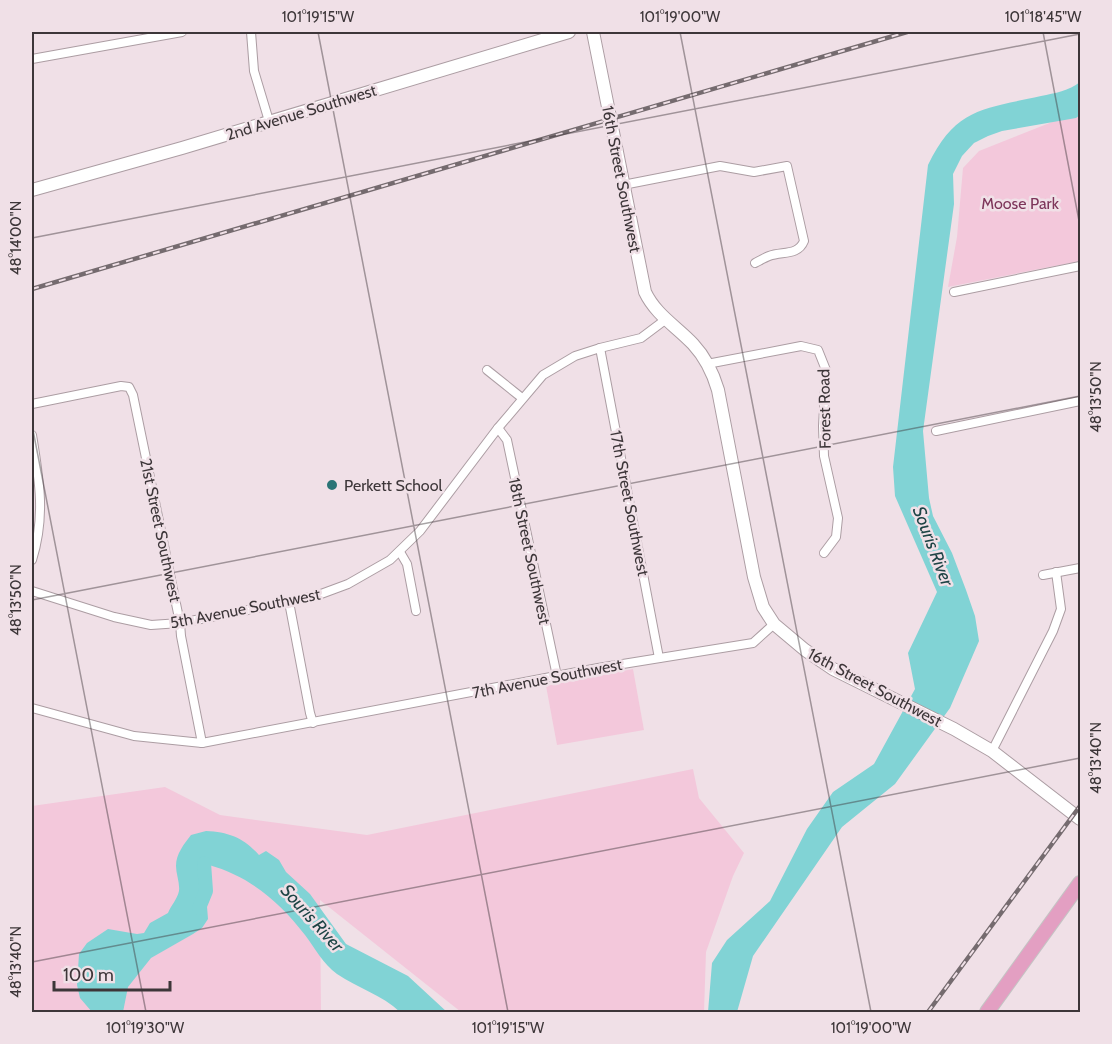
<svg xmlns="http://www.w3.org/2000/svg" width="1112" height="1044" font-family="Cabin,sans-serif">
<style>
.green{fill:#f3c8db}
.water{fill:#81d3d5}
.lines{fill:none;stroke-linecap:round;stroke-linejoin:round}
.river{stroke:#81d3d5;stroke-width:14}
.street-casing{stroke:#ac9da3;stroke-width:10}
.secondary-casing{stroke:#ac9da3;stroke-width:14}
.primary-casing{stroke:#c5c3c4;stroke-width:16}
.street{stroke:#fff;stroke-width:8}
.secondary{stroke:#fff;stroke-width:12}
.primary{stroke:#e39fc2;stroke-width:14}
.rail-casing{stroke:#756b6f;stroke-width:4.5}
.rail{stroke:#f0e0e7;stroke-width:2;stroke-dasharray:7;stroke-linecap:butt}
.ticks{fill:none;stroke:#3d3639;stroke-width:1.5;stroke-opacity:0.45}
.poi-dot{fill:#2a7476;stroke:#f0e0e7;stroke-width:2}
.labels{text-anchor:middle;stroke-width:5;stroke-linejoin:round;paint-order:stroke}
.street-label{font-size:16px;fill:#3d3639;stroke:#f0e0e7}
.park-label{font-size:16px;fill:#7d355a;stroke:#f0e0e7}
.poi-label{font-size:16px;fill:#3d3639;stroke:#f0e0e7;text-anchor:start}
.water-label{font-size:18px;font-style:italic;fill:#1d4445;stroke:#f0e0e7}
.neatline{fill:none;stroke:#3d3639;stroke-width:2}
.ticks-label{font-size:15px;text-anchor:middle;fill:#3d3639}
</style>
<rect width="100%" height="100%" fill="#f0e0e7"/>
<g class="green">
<path d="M1080 111V261L948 287 957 237 963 168 979 151Z"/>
<path d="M633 669 644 730 557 745 546 686Z"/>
<path d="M693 769 699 798 744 853 733 876 706 952 704 1012H461L320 900 321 1012H32V806L165 787 220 815 367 835Z"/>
</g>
<g class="water">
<path d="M1080 82V115L1076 118 1002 131 988 136 974 143 962 156 953 174 954 204 923 431 929 498 933 516 952 553 966 590 975 616 979 641 950 708 895 784 842 827 753 956 737 1012H708L712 963 727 940 770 901 807 829 833 792 874 764 915 689 908 653 937 592 895 496 893 467 928 165C956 107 984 109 1041 96 1055 93 1069 91 1080 82Z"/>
<path d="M206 831C229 832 244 838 259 855L266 851 279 860 286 872 310 894 346 944 408 976 447 1012H400C382 995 358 988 337 974 323 964 315 948 305 935 280 902 249 876 209 865L205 881 208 919 202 928 193 934 151 958 128 987 123 1012H92L80 998 77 985 79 954 87 943 108 929 137 934 144 933 150 923 168 913C171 905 177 900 179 891 180 883 176 874 176 866 176 854 184 844 191 835Z"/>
</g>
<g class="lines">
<path class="river" d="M199 908 206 891 204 863"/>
<defs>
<g id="street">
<path d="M251 32 254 71 269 121"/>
<path d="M32 59 182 32"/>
<path d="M623 185 720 166 754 172 787 166 804 241C798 256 782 251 769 256 764 258 759 261 755 263"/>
<path d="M954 292 1080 266"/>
<path d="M600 348 659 658"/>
<path d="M707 364 801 346 818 350 826 370 823 426 824 456 838 518 836 537 824 553"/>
<path d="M487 370 522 398"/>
<path d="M32 404 121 386 129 387 133 395 180 623 181 636 202 743"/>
<path d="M498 428 507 440 557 676"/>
<path d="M936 431 1080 401"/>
<path d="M32 435C39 478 46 516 32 560"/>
<path d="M400 552 407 564 416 611"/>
<path d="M1043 575 1080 568"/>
<path d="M32 591 114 617 151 625 180 623 289 602 321 594 348 584 390 560 420 531 498 428 543 375 575 356 600 348 641 338 665 320"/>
<path d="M289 602 310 713 313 723"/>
<path d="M32 708 134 736 202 743 598 668 753 643 774 624"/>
<path d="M992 751 1053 631 1061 609 1056 572"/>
</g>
<g id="secondary">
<path d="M593 32 645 292C656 315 676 326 693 344 706 358 713 373 718 390L754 577 763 607 774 624 805 650 833 669 954 729 992 751 1080 819"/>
<path d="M32 190 182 148 569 32"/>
</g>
<path id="primary" d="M987 1012 1080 883"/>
</defs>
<use href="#street" class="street-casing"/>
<use href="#secondary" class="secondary-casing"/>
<use href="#primary" class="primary-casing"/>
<use href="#street" class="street"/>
<use href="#secondary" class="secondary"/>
<use href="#primary" class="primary"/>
<defs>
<g id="rail">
<path d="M32 289 907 32"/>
<path d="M928 1012 1080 806"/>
</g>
</defs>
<use href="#rail" class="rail-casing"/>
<use href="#rail" class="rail"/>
</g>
<path class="ticks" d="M318 32 508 1012M680 32 871 1012M1043 32 1080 226M32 238 1080 34M32 425 146 1012M32 600 1080 396M32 962 1080 758"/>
<circle class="poi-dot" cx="332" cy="485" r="6"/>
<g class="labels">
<g class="street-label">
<text transform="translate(301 112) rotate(-17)" y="6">2nd Avenue Southwest</text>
<text transform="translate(622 179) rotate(79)" y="6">16th Street Southwest</text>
<text transform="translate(824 409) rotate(-91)" y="6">Forest Road</text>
<text transform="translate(630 503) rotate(79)" y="6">17th Street Southwest</text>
<text transform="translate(161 530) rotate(78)" y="6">21st Street Southwest</text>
<text transform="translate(530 551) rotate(78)" y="6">18th Street Southwest</text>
<text transform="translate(245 608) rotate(-11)" y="6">5th Avenue Southwest</text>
<text transform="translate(547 678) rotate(-11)" y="6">7th Avenue Southwest</text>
<text transform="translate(875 687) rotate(28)" y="6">16th Street Southwest</text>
</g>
<g class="park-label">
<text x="1020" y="209">Moose Park</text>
</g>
<g class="poi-label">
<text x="344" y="491">Perkett School</text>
</g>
<g class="water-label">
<text transform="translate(933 546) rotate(69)" y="6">Souris River</text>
<text transform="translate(312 918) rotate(48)" y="6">Souris River</text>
</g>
</g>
<rect width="1112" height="1044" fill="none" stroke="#f0e0e7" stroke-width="66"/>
<path d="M54 981v9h116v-9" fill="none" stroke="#3d3639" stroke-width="3"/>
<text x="63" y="981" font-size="18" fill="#3d3639" stroke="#f0e0e7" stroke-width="4.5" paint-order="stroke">100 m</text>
<rect x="33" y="33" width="1046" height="978" class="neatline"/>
<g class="ticks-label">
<text x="318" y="22">101°19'15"W</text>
<text x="680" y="22">101°19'00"W</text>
<text x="1043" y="22">101°18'45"W</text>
<text transform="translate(16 238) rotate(-90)" y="5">48°14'00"N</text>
<text transform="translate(1096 397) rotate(-90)" y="5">48°13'50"N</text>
<text transform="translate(16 600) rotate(-90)" y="5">48°13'50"N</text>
<text transform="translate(1096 758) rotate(-90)" y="5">48°13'40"N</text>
<text transform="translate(16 962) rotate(-90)" y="5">48°13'40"N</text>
<text x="145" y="1033">101°19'30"W</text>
<text x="508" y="1033">101°19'15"W</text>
<text x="871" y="1033">101°19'00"W</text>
</g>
</svg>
